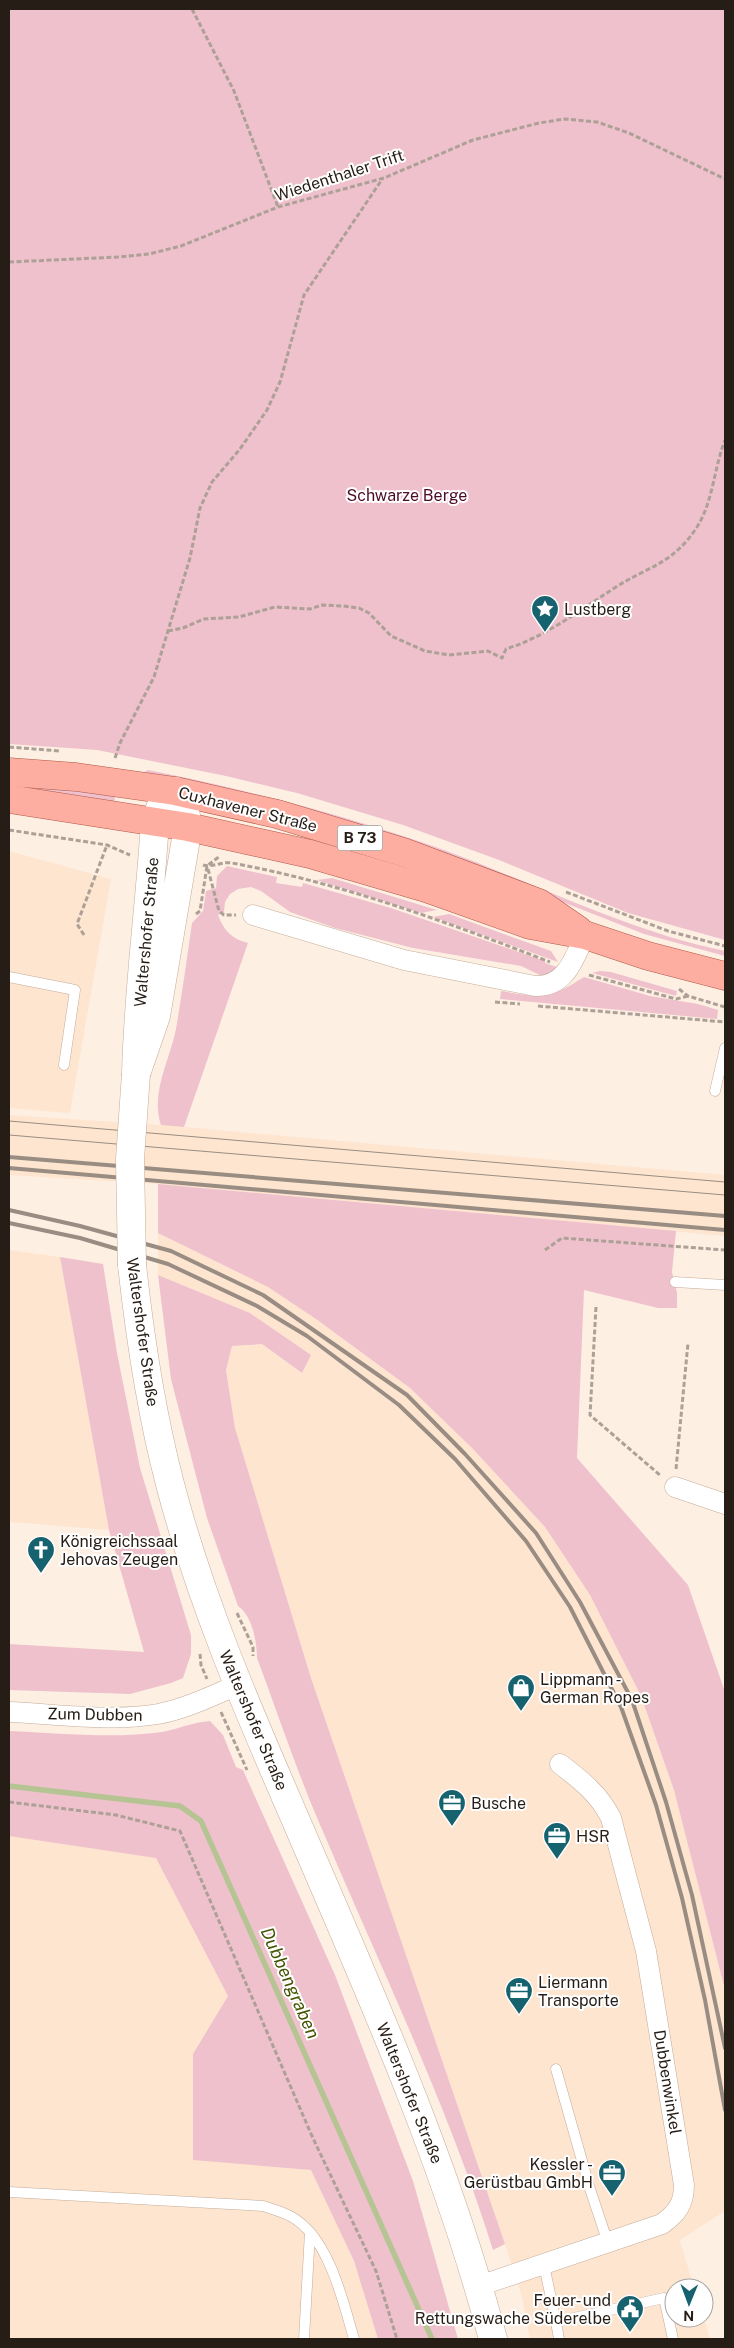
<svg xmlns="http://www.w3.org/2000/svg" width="734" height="2348" font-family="'Public Sans',sans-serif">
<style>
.built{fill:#fee5d0}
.green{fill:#efc1cd}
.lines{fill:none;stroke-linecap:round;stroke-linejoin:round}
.stream{stroke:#b5c492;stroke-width:5.5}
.service-casing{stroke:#c4ac99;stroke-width:11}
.minor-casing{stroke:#c4ac99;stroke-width:21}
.secondary-casing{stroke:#c4ac99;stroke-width:29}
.primary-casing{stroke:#b05847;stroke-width:29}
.path{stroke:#ada096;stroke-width:3;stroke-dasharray:5 2.5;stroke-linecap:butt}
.service{stroke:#fff;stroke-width:10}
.minor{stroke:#fff;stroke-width:20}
.secondary{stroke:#fff;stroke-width:28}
.primary{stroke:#fdaea1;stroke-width:28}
.tram{stroke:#998d83;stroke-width:1}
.rail{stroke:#998d83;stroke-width:4}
.secondary-bridge-casing{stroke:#c4ac99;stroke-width:29;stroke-linecap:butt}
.secondary-bridge{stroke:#fff;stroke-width:28}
.labels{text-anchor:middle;stroke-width:4;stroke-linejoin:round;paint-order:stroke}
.shield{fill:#fff;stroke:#67615c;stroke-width:1}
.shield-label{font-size:15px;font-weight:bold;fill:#261d16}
.street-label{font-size:16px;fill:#261d16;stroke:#fff}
.park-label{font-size:16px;fill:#4d0a26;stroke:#fff}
.poi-label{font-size:16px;fill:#261d16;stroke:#fff;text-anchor:start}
.water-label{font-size:18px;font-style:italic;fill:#445502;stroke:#fff}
</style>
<rect width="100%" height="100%" fill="#feefe3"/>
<g class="built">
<path d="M9 851 111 879 70 1113 9 1108Z"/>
<path d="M9 1115 161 1125 725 1175V1236L158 1184 9 1175Z"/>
<path d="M158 1233 268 1287 316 1319 410 1388 472 1448 545 1527 590 1595 641 1696 674 1789 725 1990V2211L680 2240 694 2288H674V2318H704L710 2339H530L522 2297 505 2244 311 1678 235 1428 226 1370 232 1346 262 1344 302 1373 311 1355 250 1313 158 1275Z"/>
<path d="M9 1250 60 1257 109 1530 9 1522Z"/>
<path d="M9 1827 159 1849 312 2161 371 2304 382 2339H9Z"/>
</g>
<g class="green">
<path d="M9 9H725V940L628 913 499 860 403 825 297 793 226 776 97 750 9 744Z"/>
<path d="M148 770C248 790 347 815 444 850 537 884 627 931 725 951V956L644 934 441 854 142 774Z"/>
<path d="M9 781 116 792 114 803 9 789Z"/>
<path d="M227 866 277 877 276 883 302 887 303 883 391 908 545 961V963L557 967 553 972 542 976 521 966 413 948 335 928 290 912 261 891 251 887 238 889 230 894 225 902 224 912 218 915C224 931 232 939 248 943L184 1127 161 1125C150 1093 170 1060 176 1029 182 994 187 958 192 923L203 911 206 891 216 888 217 876Z"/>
<path d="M332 878 437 910 421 913 317 880Z"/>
<path d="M449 914 551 951 558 962 433 917Z"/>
<path d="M600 971 611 972 677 991 676 996 592 973Z"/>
<path d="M584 977 650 996 698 1004 718 1010 717 1019 500 999 501 991C543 998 548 1000 584 977Z"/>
<path d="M158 1184 676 1231 672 1272 677 1293V1308H658L584 1290 577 1458 688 1585 725 1692V1990L674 1790 641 1696 590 1595 545 1527 472 1448 410 1388 316 1319 268 1287 158 1233Z"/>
<path d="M60 1257 103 1264 117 1353 140 1468 191 1635V1654L183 1678 171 1683 130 1694 9 1690V1644L144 1652 109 1530Z"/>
<path d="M158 1275 250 1313 311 1355 302 1373 262 1344 232 1346 226 1370 235 1428 311 1678 505 2244 493 2250C448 2106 380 1966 321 1827 297 1772 278 1714 257 1658 257 1642 252 1615 238 1606L207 1518 171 1379Z"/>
<path d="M210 1721 223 1735 236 1767 243 1770 335 1975 413 2181 458 2339H378L354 2261 311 2170 193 2160V2054L228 1996 156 1858 9 1836V1731C59 1733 112 1739 162 1732 178 1729 193 1722 210 1721Z"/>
</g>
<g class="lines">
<path class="stream" d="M9 1786 180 1806 201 1821 432 2339"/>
<defs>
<g id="service">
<path d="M9 977 75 990 64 1065"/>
<path d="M715 1091 725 1048"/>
<path d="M675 1282 725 1285"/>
<path d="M556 2069 590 2189 608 2243"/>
<path d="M9 2192 263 2206C272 2209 283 2212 292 2217 329 2238 343 2301 354 2339"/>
<path d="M544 2265 556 2322 664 2298 673 2339"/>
<path d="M556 2322 559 2339"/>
<path d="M304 2339 310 2232"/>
</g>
<g id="minor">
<path d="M253 915 404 960 535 986C566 987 574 959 585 935"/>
<path d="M675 1487 725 1504"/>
<path d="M9 1712C56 1714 111 1722 158 1714 185 1709 212 1696 237 1685"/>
<path d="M479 2286 662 2224C677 2213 684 2204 684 2185L646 1951 611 1818C599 1794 581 1780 560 1764"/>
</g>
<g id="secondary">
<path d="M175 791 184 805 188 827 156 1016 136 1074C138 989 150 905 155 821L163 801Z"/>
<path d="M132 1265C140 1338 151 1412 170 1484 200 1599 247 1708 294 1816 368 1988 445 2158 493 2339"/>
</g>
<g id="primary">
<path d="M9 772 76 777 175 791 277 814 406 853 539 903 578 930"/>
<path d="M9 799 188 827 310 854 426 888 530 925 585 935 648 956 725 976"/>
</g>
</defs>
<use href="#service" class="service-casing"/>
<use href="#minor" class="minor-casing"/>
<use href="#secondary" class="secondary-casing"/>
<use href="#primary" class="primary-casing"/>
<g class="path">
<path d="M192 9 234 91 278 207"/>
<path d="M9 262 119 257 149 254 181 246 278 207 384 178 473 140 539 123 565 119 597 122 629 133 725 179"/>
<path d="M168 631 183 628 204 619 239 617 275 607 310 609 322 605 343 606 359 608 369 613 391 636 425 651 449 655 488 651 502 658 506 649C547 636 580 610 616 587 649 566 673 564 697 527 713 502 714 468 725 440"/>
<path d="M9 747 60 751"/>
<path d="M115 758 120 743 154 677 190 558 200 508 212 482 240 449 267 410 280 382 304 295 383 178"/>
<path d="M9 830 107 845 130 855"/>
<path d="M203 865C212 868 222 861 232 863 341 883 447 922 550 962"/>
<path d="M208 869 219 911 224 915H236"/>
<path d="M566 892 668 931 725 946"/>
<path d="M196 914 200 911 207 866 220 856"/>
<path d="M84 935 77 924 107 845"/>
<path d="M589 975 676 999 688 996"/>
<path d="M679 989 688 996 725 1007"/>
<path d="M495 1002 520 1004"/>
<path d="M538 1006 725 1022"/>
<path d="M545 1250 562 1238 725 1250"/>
<path d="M596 1307 590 1415 661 1476"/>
<path d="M676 1469 688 1343"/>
<path d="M237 1613 253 1647V1656"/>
<path d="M200 1654 201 1665 207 1679"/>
<path d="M221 1712 247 1770"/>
<path d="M9 1802 116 1815 180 1831 312 2136 376 2271 397 2339"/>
</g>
<use href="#service" class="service"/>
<use href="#minor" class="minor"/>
<use href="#secondary" class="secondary"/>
<use href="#primary" class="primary"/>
<g class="tram">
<path d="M9 1121 725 1182"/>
<path d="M9 1135 725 1195"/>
</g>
<g class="rail">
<path d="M9 1157 725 1216"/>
<path d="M9 1168 725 1230"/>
<path d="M9 1210 80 1226 171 1251 263 1295 407 1395 465 1454 536 1533 580 1602 632 1700 666 1802 692 1895 725 2048"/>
<path d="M9 1223 80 1238 168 1264 257 1306 307 1336 399 1405 455 1459 526 1541 570 1607 621 1707 656 1805 682 1898 705 2000 725 2110"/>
</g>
<defs>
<path id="secondary-bridge" d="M132 1265 130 1159 136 1074"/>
</defs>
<use href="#secondary-bridge" class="secondary-bridge-casing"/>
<use href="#secondary-bridge" class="secondary-bridge"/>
</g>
<defs>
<symbol id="sight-pin" viewBox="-11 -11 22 30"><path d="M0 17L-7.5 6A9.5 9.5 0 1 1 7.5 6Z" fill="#17626f" stroke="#fff"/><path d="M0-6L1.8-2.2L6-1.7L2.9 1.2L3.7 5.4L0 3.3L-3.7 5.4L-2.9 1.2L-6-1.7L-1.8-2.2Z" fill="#fff"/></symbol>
<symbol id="church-pin" viewBox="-11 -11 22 30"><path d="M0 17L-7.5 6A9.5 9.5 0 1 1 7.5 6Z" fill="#17626f" stroke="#fff"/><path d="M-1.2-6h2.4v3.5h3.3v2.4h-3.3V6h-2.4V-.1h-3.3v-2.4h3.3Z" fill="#fff"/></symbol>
<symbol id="shop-pin" viewBox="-11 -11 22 30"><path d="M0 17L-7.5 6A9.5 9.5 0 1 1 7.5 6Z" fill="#17626f" stroke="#fff"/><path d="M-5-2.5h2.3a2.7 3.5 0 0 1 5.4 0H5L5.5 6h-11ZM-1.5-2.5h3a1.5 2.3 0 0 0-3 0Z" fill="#fff"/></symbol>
<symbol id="office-pin" viewBox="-11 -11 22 30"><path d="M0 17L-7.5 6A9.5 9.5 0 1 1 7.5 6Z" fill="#17626f" stroke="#fff"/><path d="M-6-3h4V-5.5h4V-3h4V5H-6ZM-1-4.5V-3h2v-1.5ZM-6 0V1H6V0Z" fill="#fff"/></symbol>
<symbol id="civic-pin" viewBox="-11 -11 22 30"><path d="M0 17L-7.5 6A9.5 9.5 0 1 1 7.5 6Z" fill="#17626f" stroke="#fff"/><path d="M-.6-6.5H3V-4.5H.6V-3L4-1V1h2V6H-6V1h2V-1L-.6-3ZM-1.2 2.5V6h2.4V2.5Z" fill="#fff"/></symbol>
</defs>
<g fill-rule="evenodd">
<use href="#sight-pin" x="529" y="593" width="32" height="43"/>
<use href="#church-pin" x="25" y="1534" width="32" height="43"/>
<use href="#shop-pin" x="505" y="1672" width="32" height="43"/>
<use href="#office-pin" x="436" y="1787" width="32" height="43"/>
<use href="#office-pin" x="541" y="1820" width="32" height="43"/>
<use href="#office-pin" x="503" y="1975" width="32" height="43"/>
<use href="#office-pin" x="596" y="2157" width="32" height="43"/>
<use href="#civic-pin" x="614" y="2293" width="32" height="43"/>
</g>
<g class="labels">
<rect class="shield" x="337.5" y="825.5" width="45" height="25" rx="4"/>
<g class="shield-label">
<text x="360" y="843">B 73</text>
</g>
<g class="street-label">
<text transform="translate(339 175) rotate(-18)" y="6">Wiedenthaler Trift</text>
<text transform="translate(248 809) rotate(14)" y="6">Cuxhavener Straße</text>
<text transform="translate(146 932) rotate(-85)" y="6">Waltershofer Straße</text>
<text transform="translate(143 1332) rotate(82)" y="6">Waltershofer Straße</text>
<text transform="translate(95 1714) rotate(1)" y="6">Zum Dubben</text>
<text transform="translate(254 1720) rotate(67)" y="6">Waltershofer Straße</text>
<text transform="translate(668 2082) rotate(81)" y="6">Dubbenwinkel</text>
<text transform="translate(410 2093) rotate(68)" y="6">Waltershofer Straße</text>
</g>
<g class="park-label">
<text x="407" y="501">Schwarze Berge</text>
</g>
<g class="poi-label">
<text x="564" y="615">Lustberg</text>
<text x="60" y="1547">Königreichssaal<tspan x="60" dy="18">Jehovas Zeugen</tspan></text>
<text x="540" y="1685">Lippmann -<tspan x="540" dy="18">German Ropes</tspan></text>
<text x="471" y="1809">Busche</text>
<text x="576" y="1842">HSR</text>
<text x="538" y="1988">Liermann<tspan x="538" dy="18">Transporte</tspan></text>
<text x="593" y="2170" text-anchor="end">Kessler -<tspan x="593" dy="18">Gerüstbau GmbH</tspan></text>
<text x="611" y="2306" text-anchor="end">Feuer- und<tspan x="611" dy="18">Rettungswache Süderelbe</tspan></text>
</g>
<g class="water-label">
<text transform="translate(290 1983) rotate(66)" y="6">Dubbengraben</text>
</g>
</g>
<rect width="734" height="2348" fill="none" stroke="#261d16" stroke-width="20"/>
<g transform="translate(689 2303) rotate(181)"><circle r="24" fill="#ffffff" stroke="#a8a5a2"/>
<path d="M0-4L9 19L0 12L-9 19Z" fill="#17626f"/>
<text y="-8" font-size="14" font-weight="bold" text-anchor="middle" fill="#261d16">N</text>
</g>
</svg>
